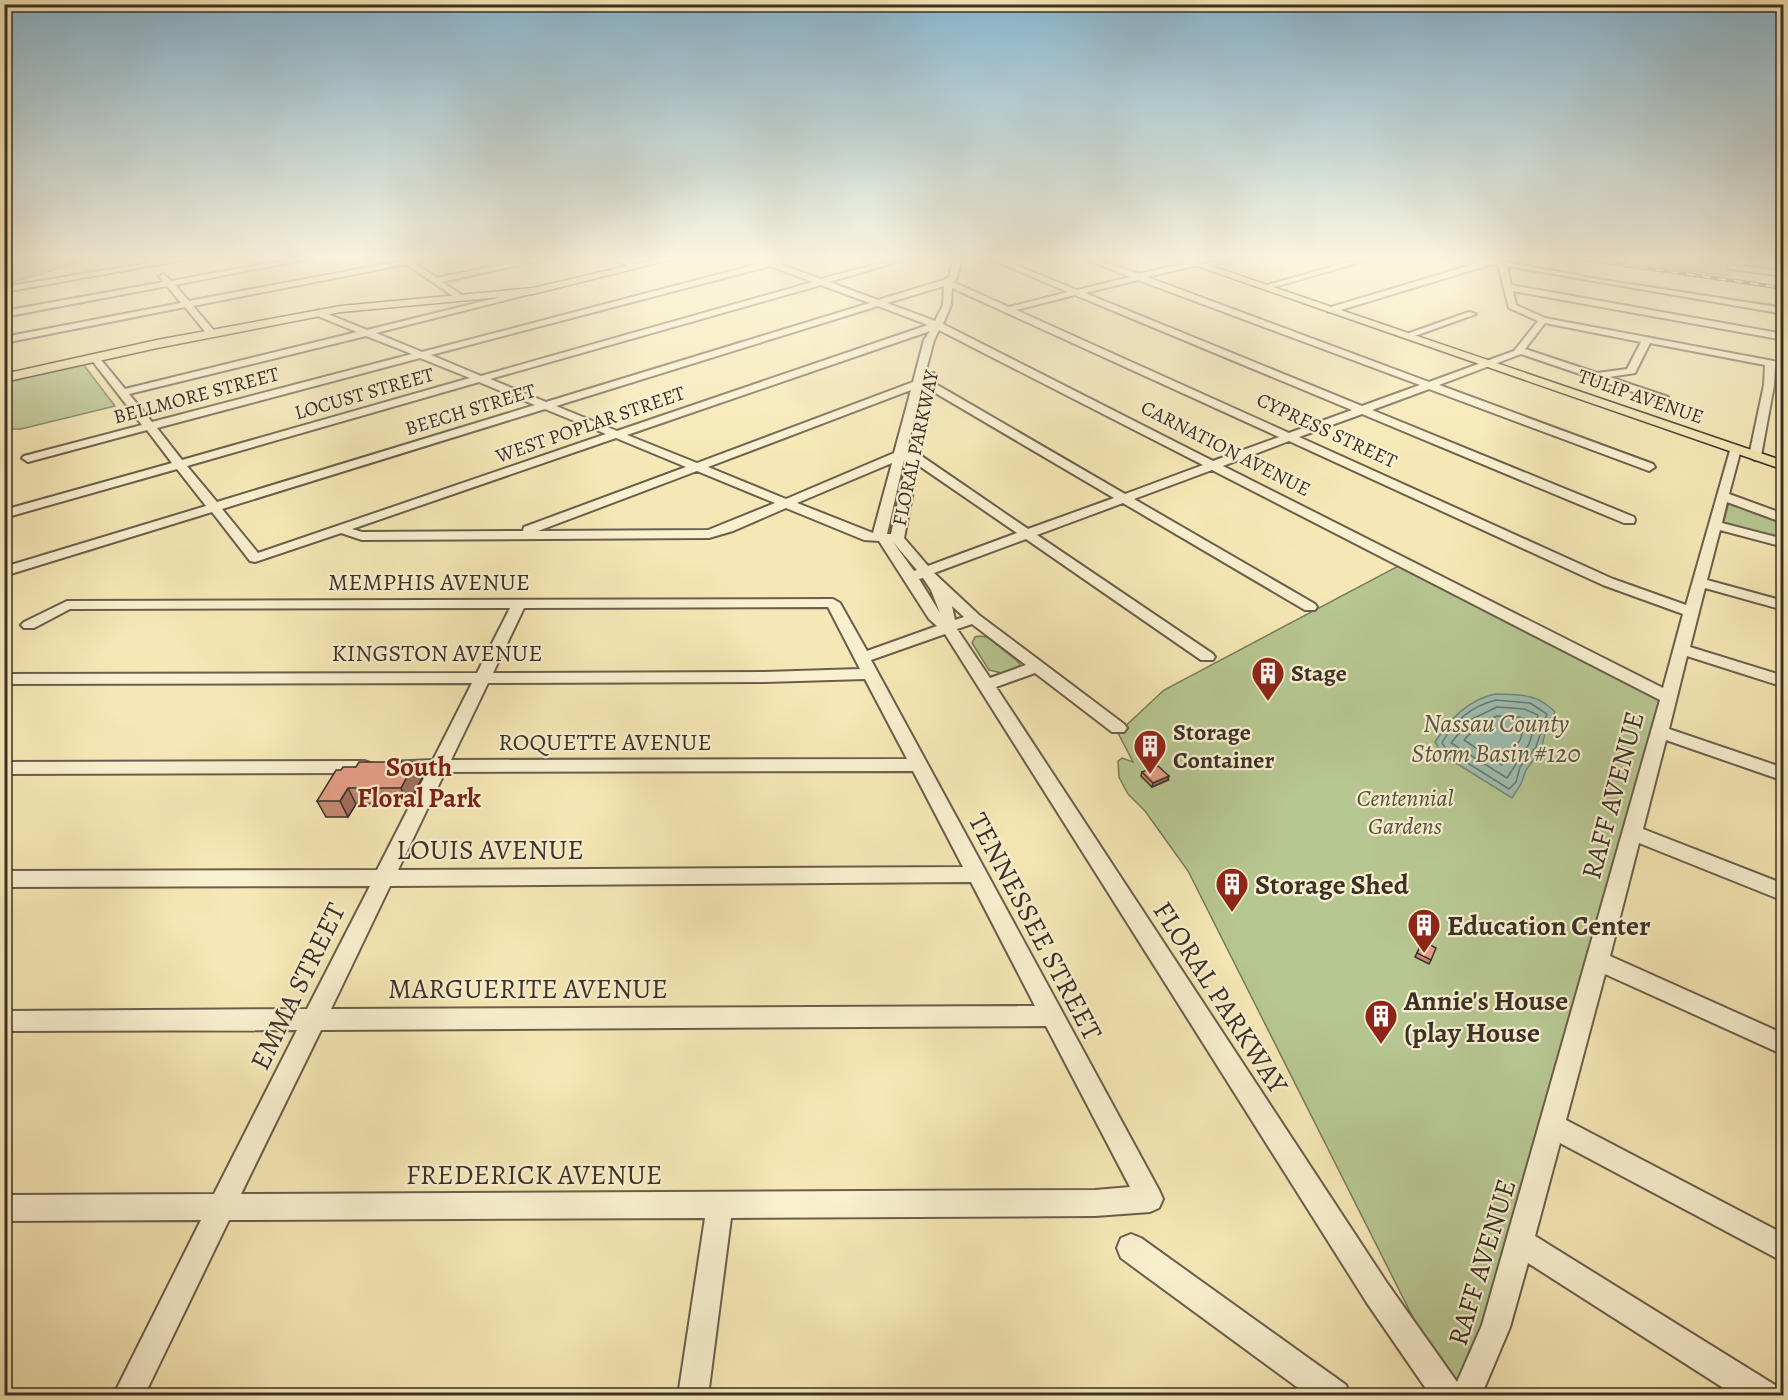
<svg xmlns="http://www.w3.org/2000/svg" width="1788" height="1400" font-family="Alegreya,serif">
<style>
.green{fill:#b7c792;stroke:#797c5d;stroke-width:1.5}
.water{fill:#9dbfb2;stroke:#76867b;stroke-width:1.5}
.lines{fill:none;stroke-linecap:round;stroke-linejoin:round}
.shore{stroke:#6c786d;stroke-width:1.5}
.minor-casing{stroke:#6a5e4c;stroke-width:4}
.major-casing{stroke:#3b3028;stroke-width:3}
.minor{fill:#f9f0d0;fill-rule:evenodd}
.major{fill:#f6e8b6;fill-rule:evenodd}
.rail-casing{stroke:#3b3028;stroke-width:4}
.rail{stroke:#f9f0d0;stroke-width:2;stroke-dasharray:8;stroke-linecap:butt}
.wall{fill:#c68874;stroke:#3b3028;stroke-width:1.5}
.shaded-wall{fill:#a16f5e;stroke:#3b3028;stroke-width:1.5}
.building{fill:#e69e87;stroke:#3b3028;stroke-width:1.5}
.labels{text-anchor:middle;stroke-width:4.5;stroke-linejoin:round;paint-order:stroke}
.far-street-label{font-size:20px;fill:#3b3028;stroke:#f9f0d0}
.street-label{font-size:24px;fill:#3b3028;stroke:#f9f0d0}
.poi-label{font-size:24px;font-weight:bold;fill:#3b3028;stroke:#f9f0d0;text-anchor:start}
.park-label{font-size:24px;font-style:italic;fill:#544e3d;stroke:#f9f0d0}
.water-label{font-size:26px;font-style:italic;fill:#54544a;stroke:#f9f0d0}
.quarter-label{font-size:27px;font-weight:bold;fill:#7a1f14;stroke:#f9f0d0}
.near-street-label{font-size:28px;fill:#3b3028;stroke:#f9f0d0}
.near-poi-label{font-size:28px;font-weight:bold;fill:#3b3028;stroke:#f9f0d0;text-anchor:start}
</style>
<rect width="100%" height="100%" fill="#f6e8b6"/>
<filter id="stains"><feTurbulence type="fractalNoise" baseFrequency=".00333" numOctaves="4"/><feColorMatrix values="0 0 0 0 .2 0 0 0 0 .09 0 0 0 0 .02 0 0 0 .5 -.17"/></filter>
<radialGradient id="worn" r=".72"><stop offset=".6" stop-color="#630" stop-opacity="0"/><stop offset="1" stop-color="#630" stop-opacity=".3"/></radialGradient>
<g class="green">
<path d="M5 258H91L5 285Z"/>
<path d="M1600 258H1736L1731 273 1727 276Z"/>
<path d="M83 364 115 406 21 429H5L4 381Z"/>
<path d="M1729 502 1783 522V540L1723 524Z"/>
<path d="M1402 564 1667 697 1464 1395H1452L1188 871 1145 811 1128 794 1119 777 1118 761 1122 758 1133 762 1118 733 1164 690Z"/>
<path d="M979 636 987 637 1016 660 1020 664 1018 670 1006 674 989 670 972 643 975 637Z"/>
</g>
<path class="water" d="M1495 694C1521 695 1536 693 1555 712L1545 733 1541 750 1526 770 1521 784 1512 798 1443 755 1435 742C1450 719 1468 700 1495 694Z"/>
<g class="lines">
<g class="shore">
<path d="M1496 700 1530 703 1547 714 1536 747 1520 767 1516 782 1509 789 1447 750 1442 743C1454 721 1472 706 1496 700Z"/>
<path d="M1497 707 1524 709 1538 715 1529 744 1507 778 1451 743 1470 720Z"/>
<path d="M1497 716 1520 717 1526 721 1520 740 1502 765 1464 740 1478 725Z"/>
</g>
<defs>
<g id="minor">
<path d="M179 258H194L4 292V287Z"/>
<path d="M297 258H312L175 285 189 301 401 261 398 258H430L414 263 437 278 535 258H549L442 282 462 295V299L459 300 406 264 193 306 216 333 211 336 208 335 185 307 4 343V337L181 303 167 286 4 317V311L164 282 159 276 163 274 171 281Z"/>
<path d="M612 258H621L639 267 632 269Z"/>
<path d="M752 258H762L771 261 795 258 779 264 821 279 899 258H910L829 282 878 300 944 280 949 277 954 258H962L957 278 953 282 1009 307 1068 292 988 258H998L1077 290 1130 277 1083 258H1093L1139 274 1195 261H1198V265L1147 277 1429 382 1514 351 1538 321 1509 308 1498 265 1492 264 1334 312H1328V308L1481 262 1470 258H1485L1597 279 1784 308V314L1507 266 1511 285 1784 334V340L1513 291 1516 305 1545 318 1784 363V369L1775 367 1774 385 1761 456 1755 460 1749 456 1764 385 1765 365 1650 343 1635 373 1609 377 1668 397V401H1660L1521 354 1439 385 1653 464 1655 467 1649 471 1429 389 1372 410 1634 517 1635 520 1634 523H1624L1362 414 1299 437 1613 579 1686 605 1731 447 1735 446 1741 449 1729 494 1784 514V523L1727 502 1722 523 1784 539V547L1720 530 1707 580 1784 601V610L1705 588 1690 647 1784 676V687L1687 656 1669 729 1784 768V781L1666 740 1643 829 1784 884V901L1639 843 1610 956 1784 1034V1055L1605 974 1566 1120 1784 1234V1262L1560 1143 1535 1236 1775 1385 1779 1396H1736L1528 1263 1510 1327 1481 1396H1431L1367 1303 945 634 871 660 1159 1190 1163 1199 1159 1208 1150 1212 1095 1216 731 1218 708 1396H678L705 1218 229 1220 144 1396H113L201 1220 4 1221V1195L214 1194 297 1030 4 1031V1011L307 1009 370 886 4 887V871L377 870 427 772 389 770 386 766 389 762 433 760 472 683 4 684V674L477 673 510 608 70 609 34 628H24L21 625 24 622 67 601 833 599 840 603 867 651 937 626 929 619 879 541 864 540 786 508 733 531 709 538 362 540 341 533 255 562 250 561 212 512 4 576V567L206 506 177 469 4 518V510L172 463 147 430 28 462 22 458 24 456 142 425 91 359V355H97L125 389 357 332 315 315 314 313 318 310 367 330 545 286 549 289 376 333 422 352 762 263ZM770 266 813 282 481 376 431 355ZM1138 280 1420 385 1362 406 1085 293ZM821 285 870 303 546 402 490 379ZM944 286 943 305 935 321 887 303ZM952 288 1279 437 1213 461 943 324 951 305ZM1075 295 1352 410 1289 433 1016 310ZM878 306 928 325 617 431 556 406ZM1545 323 1641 342 1627 369 1597 373 1525 349ZM939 330 1203 465 1125 494 934 383V373L925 374 934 340ZM930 331 924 340 913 382 697 463 627 435ZM366 336 412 354 152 422 129 394ZM420 358 470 378 182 460 157 428ZM479 382 535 405 217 502 187 466ZM922 387 908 453H906ZM911 390 894 453 786 499 708 467ZM932 391 1114 498 1028 529 920 455ZM545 409 606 434 258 553 222 509ZM616 438 686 467 524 527 523 531 362 532 352 529ZM1289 441 1603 585 1683 614 1663 688 1223 466ZM904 460H907L891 534H887ZM892 463 873 533 797 503ZM918 465 1017 533 928 566 904 538ZM1212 470 1660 700 1482 1325 1457 1382 1387 1283 996 687 1035 673 1112 732H1124L1127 728 1124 724 979 615 934 573 1026 539 1201 660H1213L1215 657 1213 654 1037 535 1123 503 1305 610H1315L1317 607 1315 604 1134 499ZM697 471 775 503 708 530 538 531ZM893 542 917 570 914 571ZM923 578 931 590 940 613 919 579ZM952 606 964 617 955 620ZM828 607 860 669 765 672 493 673 524 608ZM972 624 1026 665 990 678 957 629ZM865 679 907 759 451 760 488 683 765 682ZM913 771 963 867 398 870 445 772ZM971 882 1035 1006 331 1009 390 886ZM1046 1026 1130 1187 1095 1190 241 1194 321 1030Z"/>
<path d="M1227 258H1239L1202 268 1198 266Z"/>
<path d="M1363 258H1374L1267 289 1260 287Z"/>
<path d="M1729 265 1784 271V276L1732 269H1729Z"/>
<path d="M1783 288 1784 294 1780 293 1779 291Z"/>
<path d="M1469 312 1476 314 1409 338 1401 336Z"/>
<path d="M364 761 370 763 373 767 370 771 364 773 4 774V762Z"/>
<path d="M1131 1234 1141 1238 1346 1385 1350 1396H1309L1121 1258 1117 1248 1121 1238Z"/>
</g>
<g id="major">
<path d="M661 258H677L533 294 341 312 157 348 4 382V374L157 340 341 306 533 288Z"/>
<path d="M1174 258H1188L1784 461V470Z"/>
</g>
</defs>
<use href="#minor" class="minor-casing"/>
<use href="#major" class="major-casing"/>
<use href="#minor" class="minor"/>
<use href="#major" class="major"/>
<defs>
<path id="rail" d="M1576 258 1784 288"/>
</defs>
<use href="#rail" class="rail-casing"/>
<use href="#rail" class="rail"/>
</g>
<g class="wall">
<path d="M415 762 422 778 408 804H356L348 817H326L317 801 341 770 356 767Z"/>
<path d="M1142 772 1168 780 1152 787 1141 776Z"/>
<path d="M1423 941 1431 960 1429 964 1415 957Z"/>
</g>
<g class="shaded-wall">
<path d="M4 450 8 456 4 457Z"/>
<path d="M415 762 422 778 408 804 401 788Z"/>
<path d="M1169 776 1168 780 1152 787 1153 783Z"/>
<path d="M348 788 356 804 348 817 340 801Z"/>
</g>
<g class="building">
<path d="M359 762H415L401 788H348L340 801H317L336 770H341L343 767H356Z"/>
<path d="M1158 766 1169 776 1153 783 1142 772Z"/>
<path d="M1423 941 1436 948 1431 960 1417 953Z"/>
</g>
<linearGradient id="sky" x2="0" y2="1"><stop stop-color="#8ab8d2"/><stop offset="0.57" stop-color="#fbf5de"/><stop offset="1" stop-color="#fbf5de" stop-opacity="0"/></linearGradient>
<rect width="1788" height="454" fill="url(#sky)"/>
<defs>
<symbol id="building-pin" viewBox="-11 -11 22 30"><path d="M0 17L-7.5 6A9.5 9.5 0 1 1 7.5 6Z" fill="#8f2418" stroke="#f9f0d0"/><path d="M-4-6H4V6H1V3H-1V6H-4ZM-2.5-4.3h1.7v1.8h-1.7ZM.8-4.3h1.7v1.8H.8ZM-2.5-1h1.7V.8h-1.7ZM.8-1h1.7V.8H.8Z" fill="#fff"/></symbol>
</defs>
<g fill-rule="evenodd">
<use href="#building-pin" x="1249" y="654" width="38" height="52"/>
<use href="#building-pin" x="1131" y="727" width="38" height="52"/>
<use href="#building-pin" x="1213" y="865" width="38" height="52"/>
<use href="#building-pin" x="1405" y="906" width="38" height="52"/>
<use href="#building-pin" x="1362" y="997" width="38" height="52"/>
</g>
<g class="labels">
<g class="far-street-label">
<text transform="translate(364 393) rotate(-16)" y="7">LOCUST STREET</text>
<text transform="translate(196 395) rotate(-15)" y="7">BELLMORE STREET</text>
<text transform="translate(1641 396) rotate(19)" y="7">TULIP AVENUE</text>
<text transform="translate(470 409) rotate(-17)" y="7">BEECH STREET</text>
<text transform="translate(590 424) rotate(-19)" y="7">WEST POPLAR STREET</text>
<text transform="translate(1327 430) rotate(25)" y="7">CYPRESS STREET</text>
<text transform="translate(915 448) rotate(-78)" y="7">FLORAL PARKWAY</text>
<text transform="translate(1226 448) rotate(27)" y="7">CARNATION AVENUE</text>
</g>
<g class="street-label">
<text x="429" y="590">MEMPHIS AVENUE</text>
<text x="437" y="661">KINGSTON AVENUE</text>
<text x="605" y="750">ROQUETTE AVENUE</text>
</g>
<g class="poi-label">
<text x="1291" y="681">Stage</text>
<text x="1173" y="740">Storage<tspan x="1173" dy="28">Container</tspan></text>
</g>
<g class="park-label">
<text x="1405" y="806">Centennial<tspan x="1405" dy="28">Gardens</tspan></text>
</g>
<g class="water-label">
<text x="1496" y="732">Nassau County<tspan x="1496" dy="30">Storm Basin #120</tspan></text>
</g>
<g class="quarter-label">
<text x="419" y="776">South<tspan x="419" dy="31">Floral Park</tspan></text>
</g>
<g class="near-street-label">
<text transform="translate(1612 795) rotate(-75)" y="10">RAFF AVENUE</text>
<text x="490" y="859">LOUIS AVENUE</text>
<text transform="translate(1036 926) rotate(62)" y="10">TENNESSEE STREET</text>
<text transform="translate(297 986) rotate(-64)" y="10">EMMA STREET</text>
<text x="528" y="998">MARGUERITE AVENUE</text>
<text transform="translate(1221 997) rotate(57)" y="10">FLORAL PARKWAY</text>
<text x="534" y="1184">FREDERICK AVENUE</text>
<text transform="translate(1481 1262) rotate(-73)" y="10">RAFF AVENUE</text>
</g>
<g class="near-poi-label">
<text x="1255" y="894">Storage Shed</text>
<text x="1447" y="935">Education Center</text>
<text x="1404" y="1010">Annie's House<tspan x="1404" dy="32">(play House</tspan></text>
</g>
</g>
<rect width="1788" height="1400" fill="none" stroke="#f6e8b6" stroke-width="24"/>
<rect x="6" y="6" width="1776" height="1388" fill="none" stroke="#3b3028" stroke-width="3"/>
<rect x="12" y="12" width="1764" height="1376" fill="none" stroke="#3b3028" stroke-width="1.5"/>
<rect width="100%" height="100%" filter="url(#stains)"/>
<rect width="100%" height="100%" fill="url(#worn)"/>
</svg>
